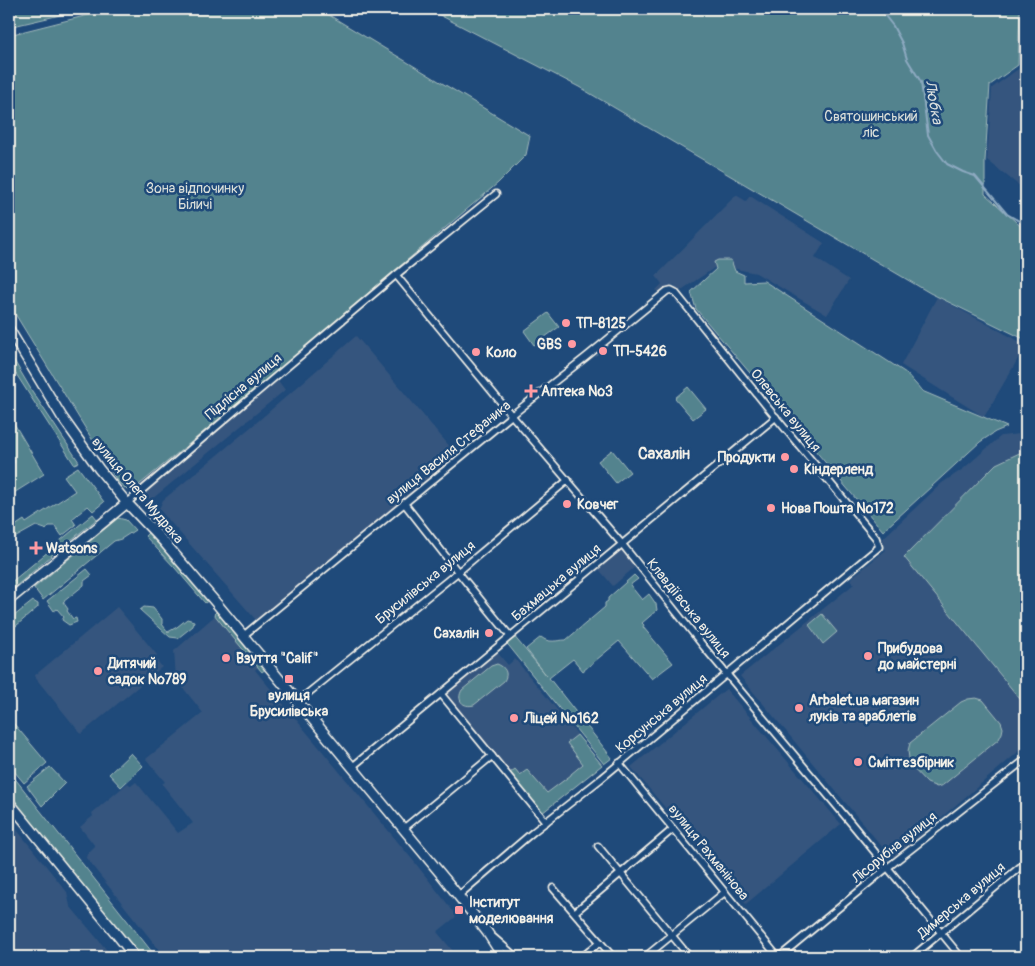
<svg xmlns="http://www.w3.org/2000/svg" width="1035" height="966" font-family="Pangolin,sans-serif">
<style>
.built{fill:#35557e}
.green{fill:#52838e;stroke:#a3babb}
.lines{fill:none;stroke-linecap:round;stroke-linejoin:round}
.stream{stroke:#8eaac1;stroke-width:2}
.minor-casing{stroke:#f4f1e8;stroke-width:9}
.primary-casing{stroke:#f4f1e8;stroke-width:12}
.minor{stroke:#1f4a7a;stroke-width:5.5}
.primary{stroke:#1f4a7a;stroke-width:9}
.poi-dot{fill:#ff9aa2;stroke:#1f4a7a;stroke-width:2}
.labels{text-anchor:middle;stroke-width:5;stroke-linejoin:round;paint-order:stroke}
.park-label{font-size:14px;fill:#dce0da;stroke:#1f4a7a}
.poi-label{font-size:14px;font-weight:bold;fill:#f4f1e8;stroke:#1f4a7a;text-anchor:start}
.street-label{font-size:14px;fill:#f4f1e8;stroke:#1f4a7a}
.water-label{font-size:15px;font-style:italic;fill:#dadfde;stroke:#1f4a7a}
.quarter-label{font-size:16px;font-weight:bold;fill:#f4f1e8;stroke:#1f4a7a}
</style>
<rect width="100%" height="100%" fill="#1f4a7a"/>
<filter id="ink" filterUnits="userSpaceOnUse"><feTurbulence type="fractalNoise" baseFrequency=".02" numOctaves="2"/><feDisplacementMap in="SourceGraphic" scale="10" xChannelSelector="R" yChannelSelector="G"/><feConvolveMatrix kernelMatrix="1 2 1 2 8 2 1 2 1" color-interpolation-filters="sRGB"/></filter>
<g filter="url(#ink)">
<g class="built">
<path d="M1023 9H1026V191L987 160 992 88 1021 67Z"/>
<path d="M736 195 746 201 750 196 824 243 815 258 849 280 827 315 756 273 736 269 726 260 680 291 674 285 661 294 656 290 662 284 656 276Z"/>
<path d="M386 274 393 283 277 379 285 390 146 504 132 485Z"/>
<path d="M937 297 1026 345 984 417 901 365Z"/>
<path d="M356 336 457 455 256 620 159 509 163 500 257 422Z"/>
<path d="M1019 434 1026 439V450L996 464 1020 699 1026 696V753L1025 754 1019 749 1017 753 895 857 889 855 740 676 854 584 850 579 886 550 880 541 942 483 963 469 1001 436Z"/>
<path d="M621 548 636 566 613 586 597 567Z"/>
<path d="M117 607 157 655 155 658 162 667 81 734 34 676Z"/>
<path d="M217 614 260 665 255 670 416 864 457 916 437 932 458 957H165L86 858 87 854 95 846 80 827 93 816 92 813 128 783 131 786 136 782 178 833 193 823 162 784 165 782 146 759 203 713 176 679 174 651Z"/>
<path d="M496 651 508 665 515 659 603 765 542 814 497 758V755L485 741H483L445 695Z"/>
<path d="M726 689 841 824 746 904 631 767Z"/>
<path d="M9 820 67 892 70 906 111 955 108 957H9Z"/>
</g>
<g class="green">
<path d="M9 9H86L9 27Z"/>
<path d="M112 9H319L530 136 526 155 498 183 241 401 134 489 127 490 117 481 95 444 9 304V35Z"/>
<path d="M428 9H1020L1018 65 990 85 985 161V194L1026 231V340L930 293 579 87Z"/>
<path d="M718 260H731L735 271 744 275V282L764 281 906 373 922 391 1007 427 995 432 980 442 883 531 696 309 691 292 716 269 714 262Z"/>
<path d="M548 313 559 327 534 345 524 331Z"/>
<path d="M9 352 32 391 79 462 74 464 9 363Z"/>
<path d="M688 387 706 409 693 419 675 398Z"/>
<path d="M9 415 44 474 9 496V466L15 462 9 451Z"/>
<path d="M612 450 630 472 616 483 598 461Z"/>
<path d="M1026 450V696L1020 699 904 557 996 464Z"/>
<path d="M78 467 104 502 93 511 88 506 72 519 76 525 62 536 55 526H49L46 530 45 529 36 526 9 541V530L24 520 26 523 75 491 64 476Z"/>
<path d="M93 514 97 519 60 549 56 544Z"/>
<path d="M118 518 126 520 135 530 121 539 114 541 43 600 34 588Z"/>
<path d="M149 532 169 552 209 600 205 603 175 568 145 536Z"/>
<path d="M55 546 58 550 9 592V584Z"/>
<path d="M87 569 92 575 84 581V585L63 602 68 609 67 611 73 619 76 618 77 622 69 625 62 620 64 617 57 609 54 611 47 601Z"/>
<path d="M634 575 638 579 630 585 642 600 649 594 656 604 657 610 642 623 644 625 643 627 673 663 652 679 619 641 583 671 573 659 549 678 612 758 604 764 505 641 513 635 547 676 526 649 541 637C549 644 557 640 566 640L605 607V603L608 601V598Z"/>
<path d="M33 601 38 604V607L9 632V620Z"/>
<path d="M144 607 153 608 162 619V624L168 632 177 627 187 619 194 621 193 626 178 638 170 637 140 610Z"/>
<path d="M218 610 267 668 262 672 225 628 214 614Z"/>
<path d="M822 614 837 632 823 644 809 625Z"/>
<path d="M497 664C505 667 509 673 504 681L474 705C463 708 456 700 462 690L491 666Z"/>
<path d="M976 698 983 700 1001 722 1003 728 1002 733 999 739 943 785 937 787 927 783 910 765 908 751 910 743 961 702 968 699Z"/>
<path d="M9 718 47 763 24 783 9 765Z"/>
<path d="M577 735 602 765 542 813 510 773 515 769 520 775 527 770 547 793 571 775V774L583 764 567 743Z"/>
<path d="M131 753 143 766 121 787 109 774Z"/>
<path d="M50 767 65 783 42 806 27 786Z"/>
<path d="M9 771 156 957H141L9 794Z"/>
</g>
<g class="lines">
<path class="stream" d="M877 9 882 12 893 26 902 43 907 59 921 82 928 135 937 151 947 164 963 172 975 176 1007 214 1026 225"/>
<defs>
<g id="minor">
<path d="M396 275 508 411 622 544 670 604 704 647 851 823 961 957"/>
<path d="M127 503 243 404 396 275 496 194"/>
<path d="M404 503 458 572 510 636"/>
<path d="M243 636 512 415 586 357 667 291 671 290 675 292 768 408 876 538 879 547 602 778 533 832 458 896"/>
<path d="M441 694 546 822"/>
<path d="M297 702 458 572 568 480"/>
<path d="M619 763 778 957"/>
<path d="M352 767 776 417"/>
<path d="M403 829 492 756"/>
<path d="M598 846 688 955"/>
<path d="M553 888 613 957"/>
<path d="M575 912 673 829"/>
<path d="M493 937 516 957"/>
<path d="M582 957 600 942"/>
<path d="M645 957 725 892"/>
<path d="M779 957 887 868 1026 759"/>
<path d="M912 957 1026 862"/>
</g>
<g id="primary">
<path d="M9 329 62 417 99 469 127 503 164 542 217 604 445 879 487 932 503 957"/>
<path d="M9 600 127 503"/>
<path d="M9 802 135 957"/>
</g>
</defs>
<use href="#minor" class="minor-casing"/>
<use href="#primary" class="primary-casing"/>
<use href="#minor" class="minor"/>
<use href="#primary" class="primary"/>
</g>
</g>
<g class="poi-dot">
<circle cx="566" cy="323" r="5"/>
<circle cx="572" cy="344" r="5"/>
<circle cx="603" cy="351" r="5"/>
<circle cx="476" cy="352" r="5"/>
<path d="M528.5 383.5h5v5h5v5h-5v5h-5v-5h-5v-5h5z"/>
<circle cx="785" cy="457" r="5"/>
<circle cx="794" cy="469" r="5"/>
<circle cx="567" cy="504" r="5"/>
<circle cx="771" cy="508" r="5"/>
<path d="M33.5 540.5h5v5h5v5h-5v5h-5v-5h-5v-5h5z"/>
<circle cx="489" cy="633" r="5"/>
<circle cx="868" cy="656" r="5"/>
<circle cx="226" cy="658" r="5"/>
<circle cx="98" cy="671" r="5"/>
<rect x="284" y="674" width="10" height="10" rx="2.5"/>
<circle cx="799" cy="708" r="5"/>
<circle cx="514" cy="718" r="5"/>
<circle cx="858" cy="762" r="5"/>
<rect x="454" y="905" width="10" height="10" rx="2.5"/>
</g>
<g class="labels">
<g class="park-label">
<text x="871" y="121">Святошинський<tspan x="871" dy="16">ліс</tspan></text>
<text x="195" y="193">Зона відпочинку<tspan x="195" dy="16">Біличі</tspan></text>
</g>
<g class="poi-label">
<text x="576" y="328">ТП-8125</text>
<text x="562" y="349" text-anchor="end">GBS</text>
<text x="613" y="356">ТП-5426</text>
<text x="486" y="357">Коло</text>
<text x="541" y="396">Аптека №3</text>
<text x="775" y="462" text-anchor="end">Продукти</text>
<text x="804" y="474">Кіндерленд</text>
<text x="577" y="509">Ковчег</text>
<text x="781" y="513">Нова Пошта №172</text>
<text x="46" y="553">Watsons</text>
<text x="479" y="638" text-anchor="end">Сахалін</text>
<text x="878" y="653">Прибудова<tspan x="878" dy="16">до майстерні</tspan></text>
<text x="236" y="663">Взуття "Calif"</text>
<text x="108" y="668">Дитячий<tspan x="108" dy="16">садок №789</tspan></text>
<text x="289" y="700" text-anchor="middle">вулиця<tspan x="289" dy="16">Брусилівська</tspan></text>
<text x="809" y="705">Arbalet.ua магазин<tspan x="809" dy="16">луків та араблетів</tspan></text>
<text x="524" y="723">Ліцей №162</text>
<text x="868" y="767">Сміттєзбірник</text>
<text x="469" y="907">Інститут<tspan x="469" dy="16">моделювання</tspan></text>
</g>
<g class="street-label">
<text transform="translate(243 386) rotate(-40)" y="5">Підлісна вулиця</text>
<text transform="translate(786 410) rotate(51)" y="5">Олевська вулиця</text>
<text transform="translate(448 452) rotate(-39)" y="5">вулиця Василя Стефаника</text>
<text transform="translate(138 490) rotate(50)" y="5">вулиця Олега Мудрака</text>
<text transform="translate(425 582) rotate(-39)" y="5">Брусилівська вулиця</text>
<text transform="translate(556 582) rotate(-40)" y="5">Бахмацька вулиця</text>
<text transform="translate(689 608) rotate(51)" y="5">Клавдіївська вулиця</text>
<text transform="translate(661 713) rotate(-40)" y="5">Корсунська вулиця</text>
<text transform="translate(894 847) rotate(-39)" y="5">Лісорубна вулиця</text>
<text transform="translate(709 852) rotate(51)" y="5">вулиця Рахманінова</text>
<text transform="translate(961 900) rotate(-40)" y="5">Димерська вулиця</text>
</g>
<g class="water-label">
<text transform="translate(934 102) rotate(80)" y="5">Любка</text>
</g>
<g class="quarter-label">
<text x="664" y="459">Сахалін</text>
</g>
</g>
<rect width="1035" height="966" fill="none" stroke="#1f4a7a" stroke-width="30"/>
<rect x="15" y="15" width="1005" height="936" fill="none" stroke="#f4f1e8" stroke-width="2" filter="url(#ink)"/>
</svg>
